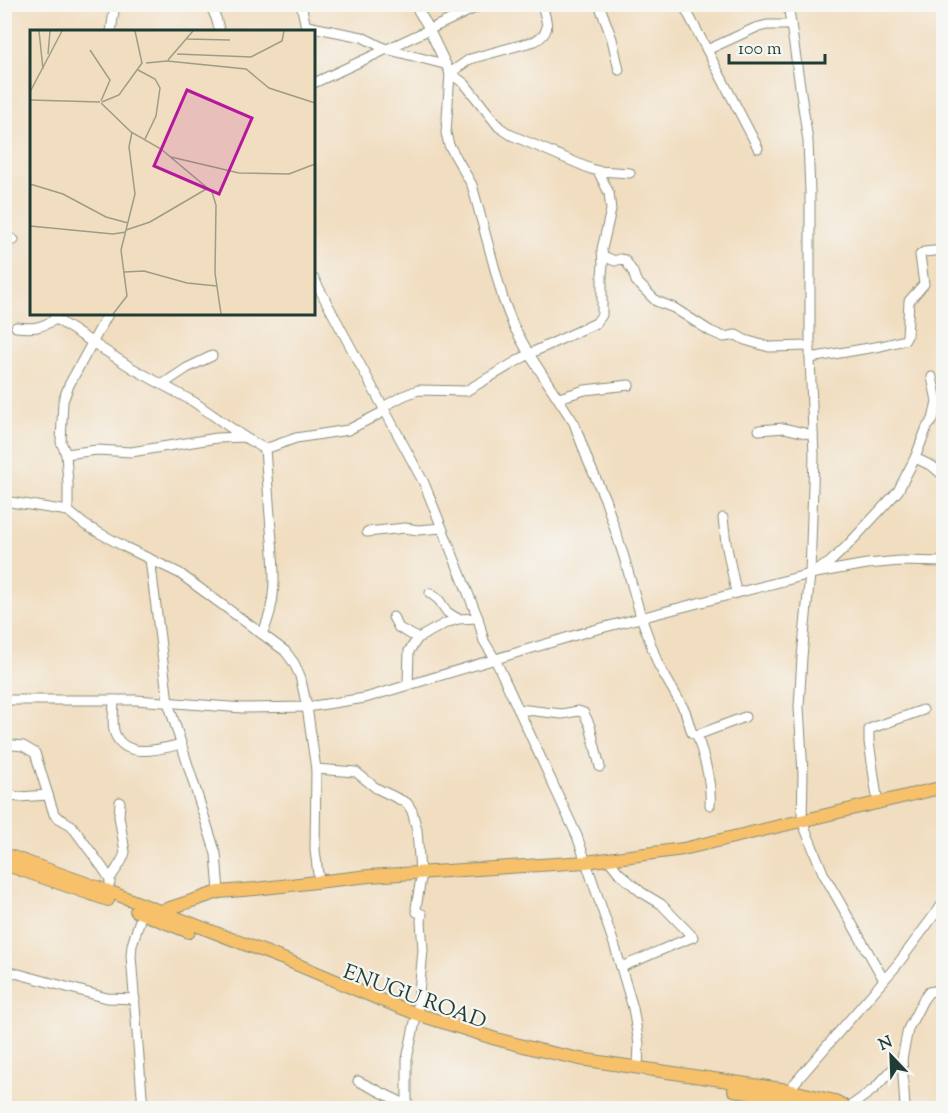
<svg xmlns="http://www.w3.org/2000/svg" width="948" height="1113" font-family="'Sorts Mill Goudy',serif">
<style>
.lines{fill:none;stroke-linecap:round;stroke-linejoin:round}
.minor-casing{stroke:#888d7a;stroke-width:11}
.major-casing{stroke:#888d7a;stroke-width:14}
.minor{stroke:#fff;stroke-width:9}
.major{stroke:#f6c16b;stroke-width:12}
.labels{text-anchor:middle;stroke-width:4.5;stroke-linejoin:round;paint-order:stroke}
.street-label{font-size:21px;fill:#1f3d34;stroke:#f6f6f2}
.inset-road{fill:none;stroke:#9d9d87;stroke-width:1.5}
.view{fill:#b5179e;fill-opacity:0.15;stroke:#b5179e;stroke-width:3}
.inset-edge{fill:none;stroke:#1f3d34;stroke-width:3}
</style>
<rect width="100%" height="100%" fill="#f6f6f2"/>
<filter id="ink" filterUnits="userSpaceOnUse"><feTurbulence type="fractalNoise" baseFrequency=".0167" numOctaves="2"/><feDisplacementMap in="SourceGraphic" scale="12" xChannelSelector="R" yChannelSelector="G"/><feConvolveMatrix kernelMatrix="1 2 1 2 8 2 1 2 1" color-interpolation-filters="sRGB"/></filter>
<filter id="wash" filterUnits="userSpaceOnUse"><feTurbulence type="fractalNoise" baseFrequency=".008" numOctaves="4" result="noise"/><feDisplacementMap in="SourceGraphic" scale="24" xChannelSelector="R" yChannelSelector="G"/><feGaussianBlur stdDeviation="1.35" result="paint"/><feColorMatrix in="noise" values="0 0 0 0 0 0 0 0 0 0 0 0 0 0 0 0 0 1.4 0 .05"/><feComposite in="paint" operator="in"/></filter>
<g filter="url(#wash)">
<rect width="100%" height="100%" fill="#f1ddbf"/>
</g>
<g filter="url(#ink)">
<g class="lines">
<defs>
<g id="minor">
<path d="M210 4 216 18 220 32"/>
<path d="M301 4 307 32"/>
<path d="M414 4 426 23 450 73 465 84 499 127 511 135 591 169 598 171 630 173"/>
<path d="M599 4 612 39 619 70"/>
<path d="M683 4 758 148"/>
<path d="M788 4 808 141 810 192V358L814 456 810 574 802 657 799 707 803 774 802 821 823 873 884 980"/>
<path d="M307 26 362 37 386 49 444 64"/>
<path d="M111 32 115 4"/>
<path d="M707 50 755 28 767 25H791"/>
<path d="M450 73 446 133 449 145 472 185 503 299 513 325 529 354 574 423 588 461 605 499 624 557 641 617 658 664 685 711 692 733 697 735C704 758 712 781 710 805"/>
<path d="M450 73 470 59 535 41C553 31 546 22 542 4"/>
<path d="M314 83 484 4"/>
<path d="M4 236 14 240"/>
<path d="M603 256 615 261 620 259 625 260 633 272 636 281 656 301 674 308 710 331 724 337 736 335 745 340 769 347 810 346"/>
<path d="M314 279 424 483 478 618 484 641 495 659 577 836 586 862 615 947 633 1008 639 1044 638 1067"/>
<path d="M54 314 56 319 132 368 194 402 244 437"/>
<path d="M16 327C34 329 40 328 56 319"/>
<path d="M810 358 881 346 905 340 907 336 909 301 924 284 920 255 924 252 944 250"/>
<path d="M163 384 187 368 212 356"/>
<path d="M559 398 585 390 629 385"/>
<path d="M383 407 403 396 418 390 466 391 529 354 596 323 602 315V275L603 264 602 249 611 210 609 193 598 171"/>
<path d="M759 430 784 428 813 435"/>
<path d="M66 454 97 450 131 452 217 438 244 437 265 449 296 438 348 430 385 411"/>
<path d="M915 458 932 466 944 476"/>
<path d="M4 501 68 511 85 525 125 547 179 573 285 651 294 663 300 676 307 707 316 769 315 850 319 882"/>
<path d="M68 511V484L66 454 61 442 63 401 69 385 108 314"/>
<path d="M723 518 726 543 736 592"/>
<path d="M367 532 405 528 418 530 442 528"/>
<path d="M150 559 168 702 216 854 219 892"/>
<path d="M817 570 829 563 847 546 898 491 915 458 927 427 933 420 937 401 932 377"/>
<path d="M430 593 439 600 447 612 458 619"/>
<path d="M393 617 399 628 418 638"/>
<path d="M262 634C279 600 274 565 271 529 269 502 267 476 265 449"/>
<path d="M408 685 409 651 418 638 446 623 458 619 478 618"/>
<path d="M4 700H136L243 708 307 707 365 698 586 632 810 574 867 564 900 561 944 562"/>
<path d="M114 700C114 711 111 724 115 734 126 760 161 749 181 744"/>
<path d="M518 709 562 714 578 711 584 713 590 726 600 767"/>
<path d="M697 735 745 717"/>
<path d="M4 744 23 746 35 753 54 814 57 817 71 825 102 867 110 879"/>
<path d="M316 769 356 772 376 788 407 803 412 811 417 830 420 872"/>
<path d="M4 795 19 797 48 795"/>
<path d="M878 804 869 742V729L923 710"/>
<path d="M608 859 619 873 641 892 661 904 693 937C668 946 645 958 621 967"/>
<path d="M110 883V879C115 870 123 862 125 852L119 816 120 802"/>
<path d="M142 913 132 945 131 956 143 1108"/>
<path d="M4 970 107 998 135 999"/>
<path d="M417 1014 423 950 421 921 422 914 417 912 416 908 422 872"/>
<path d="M902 1059 905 1108"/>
<path d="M358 1081 407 1105"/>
<path d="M4 1106 13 1108"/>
<path d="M408 1108 407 1105V1059L415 1022"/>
<path d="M773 1108 897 965 944 902"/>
<path d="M848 1108 874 1089 902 1059 908 1029 923 1000 929 992 944 989"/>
</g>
<g id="major">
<path d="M4 854 108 891 291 962 381 1000 417 1014 496 1039 539 1050 580 1059 788 1090 835 1101 848 1108"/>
<path d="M4 864 108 900"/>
<path d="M136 911 189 932"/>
<path d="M158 912 219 892 255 889 369 876 586 862 683 849 944 787"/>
<path d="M734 1090 828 1108"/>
</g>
</defs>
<use href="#minor" class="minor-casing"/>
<use href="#major" class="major-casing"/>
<use href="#minor" class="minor"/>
<use href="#major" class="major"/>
</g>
</g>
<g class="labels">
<g class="street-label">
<text transform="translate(415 996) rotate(20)" y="7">ENUGU ROAD</text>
</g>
</g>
<g transform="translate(30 30)">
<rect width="285" height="285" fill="#f1ddbf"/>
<path class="inset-road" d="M9 1 13 39M157 9 200 10M60 20 80 50 71 71M18 24 20 1M147 24 221 27 252 11 254 1M138 30 163 1M116 33 137 31 216 39 239 58 285 73M108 40 125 49 130 58 126 86 115 109M0 62 32 1M0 70 70 72M72 72 89 65 112 33 105 1M71 73 101 102 131 119 182 162 186 175 185 243 191 284M141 127 209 143 259 144 285 134M0 154 33 164 76 187 98 193M0 196 83 204 96 202M96 200 120 192 178 158M94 242 114 241 157 253 187 256M83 284 97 266 91 220 105 164 99 117 102 102"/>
<path class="view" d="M157 60 222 88 189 164 124 136Z"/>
<rect width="285" height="285" class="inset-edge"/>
</g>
<rect width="948" height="1113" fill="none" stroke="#f6f6f2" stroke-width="24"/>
<g transform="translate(891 1056) rotate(337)" stroke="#f6f6f2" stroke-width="4.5" paint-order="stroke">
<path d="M0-4.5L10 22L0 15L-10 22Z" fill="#1f3d34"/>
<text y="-9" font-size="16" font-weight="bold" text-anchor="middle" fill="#1f3d34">N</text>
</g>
<path d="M729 54v9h96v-9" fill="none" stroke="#1f3d34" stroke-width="3"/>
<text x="738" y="54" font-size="18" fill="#1f3d34" stroke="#f6f6f2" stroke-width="4.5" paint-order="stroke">100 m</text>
</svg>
